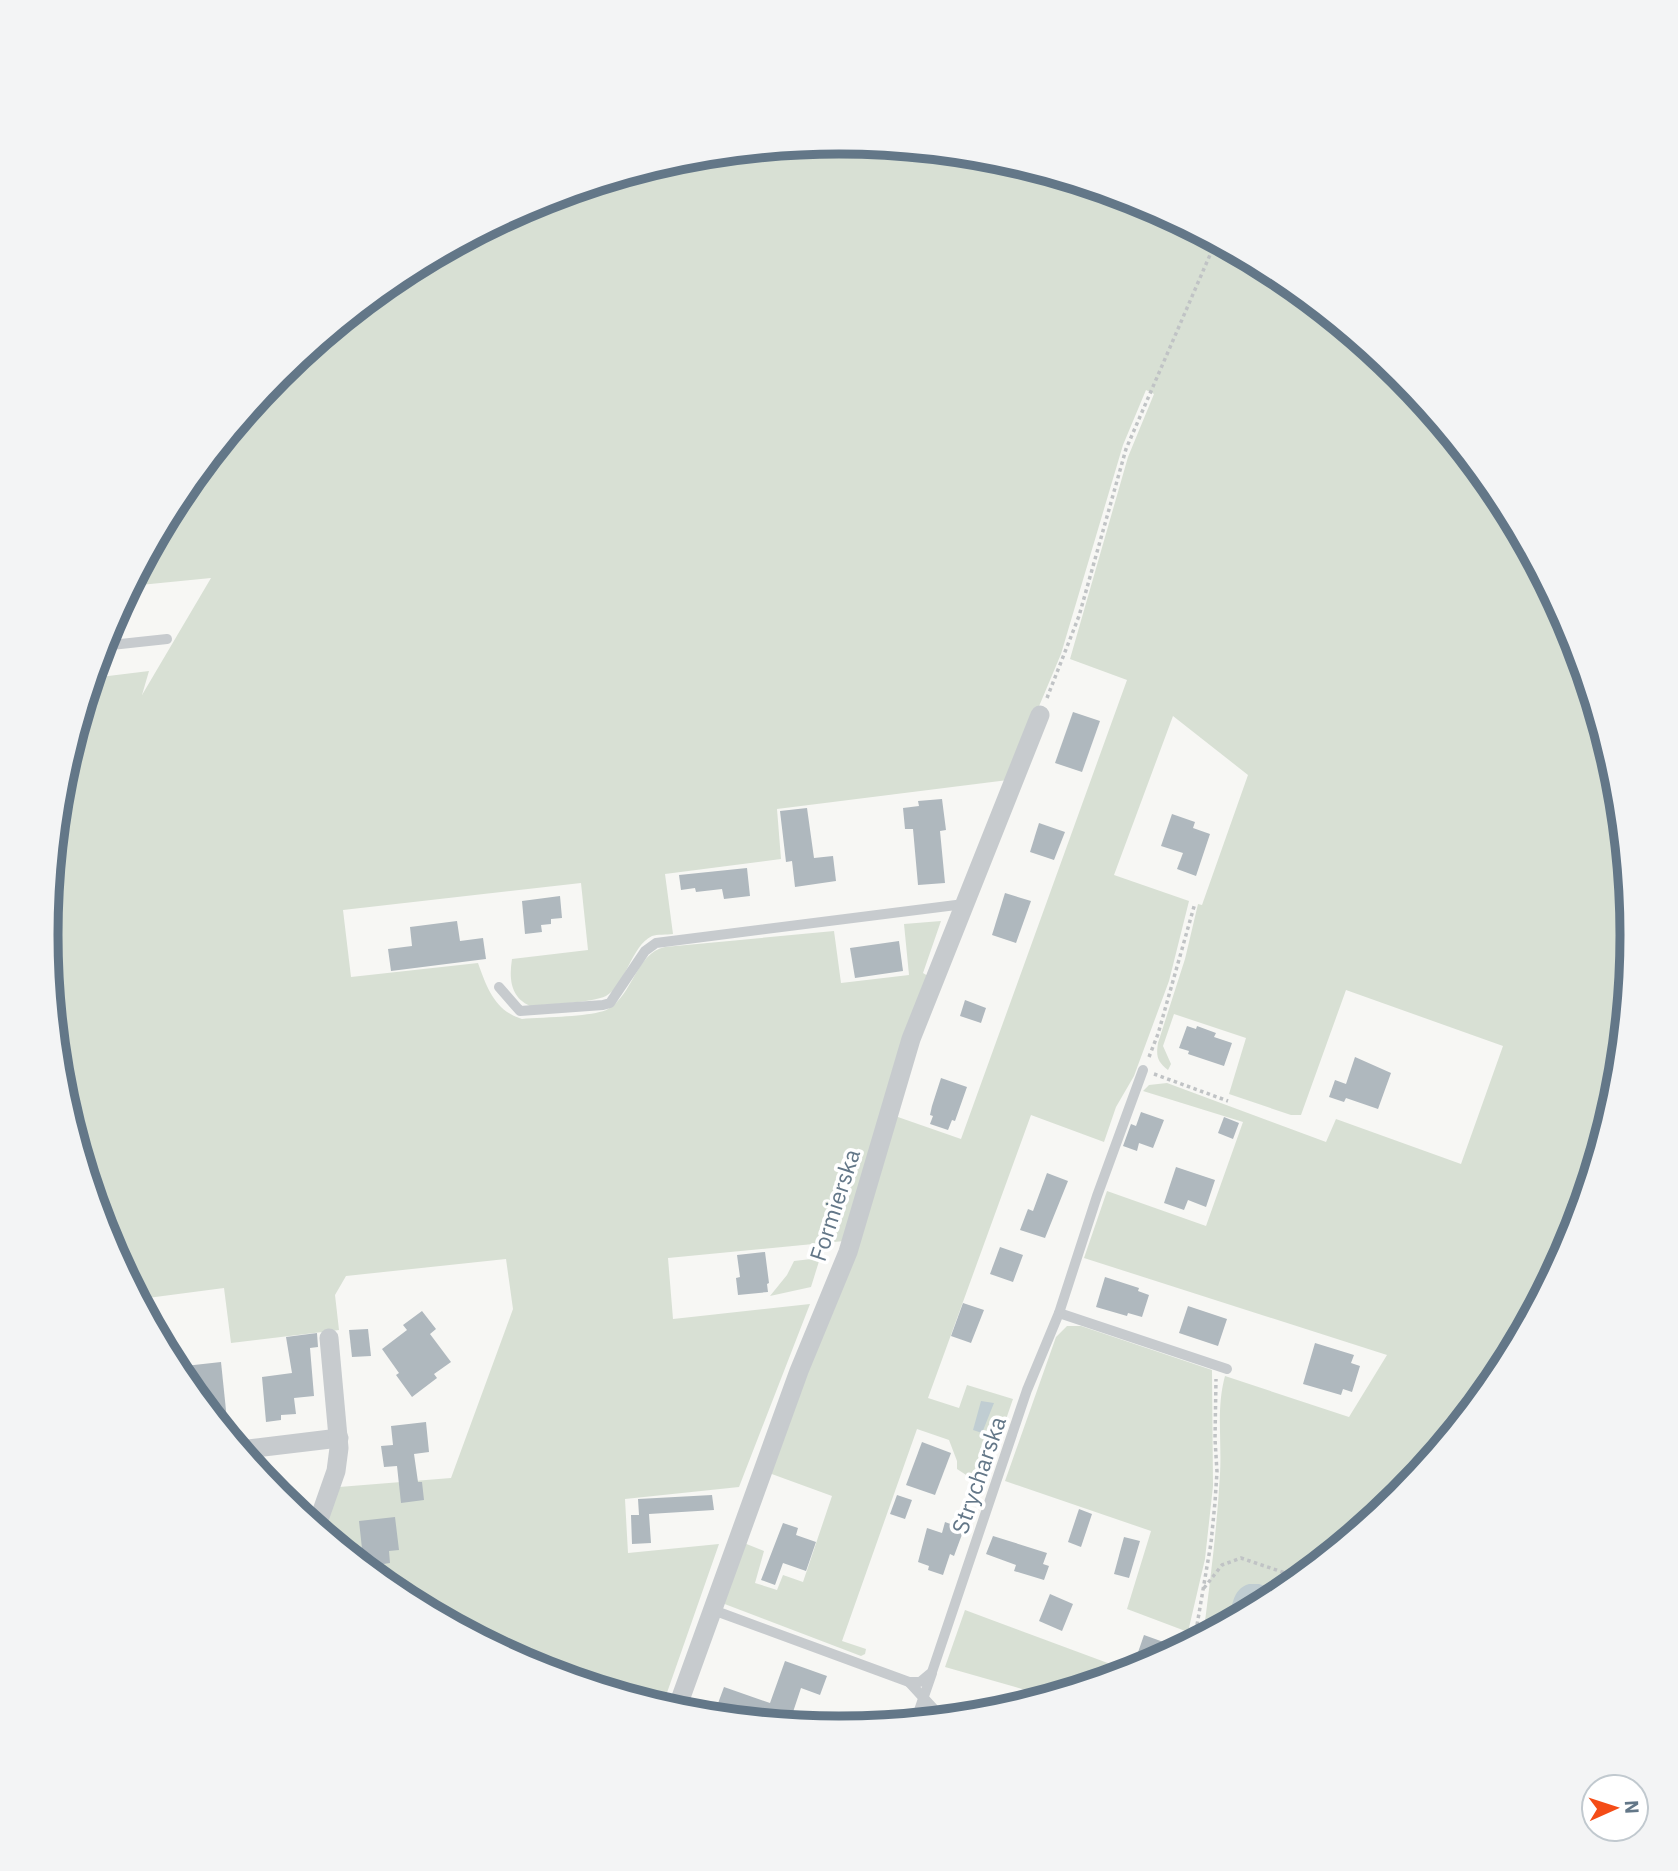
<svg xmlns="http://www.w3.org/2000/svg" width="1678" height="1871" font-family="'IBM Plex Sans',sans-serif">
<style>
.green{fill:#d8e0d4}
.water{fill:#c0cdd2}
.building{fill:#afb8be}
.lines{fill:none;stroke-linecap:round;stroke-linejoin:round}
.path{stroke:#c0c3c5;stroke-width:3.5;stroke-dasharray:3.5 3.5;stroke-linecap:butt}
.service{stroke:#c7cbce;stroke-width:10}
.minor{stroke:#c7cbce;stroke-width:19}
.labels{text-anchor:middle;stroke-width:7;stroke-linejoin:round;paint-order:stroke}
.street-label{font-size:23px;fill:#637788;stroke:#fff}
.rim{fill:none;stroke:#637788;stroke-width:9}
</style>
<rect width="100%" height="100%" fill="#f7f7f4"/>
<g class="green">
<path d="M839 142 994 157 1143 203 1280 276 1400 375 1499 495 1572 632 1617 781 1632 936 1617 1091 1572 1240 1499 1377 1400 1497 1280 1595 1203 1637C1210 1582 1217 1529 1220 1474 1222 1441 1216 1409 1225 1376L1349 1417 1387 1355 1084 1258 1107 1191 1206 1226 1243 1122 1143 1091 1149 1085 1167 1083 1326 1142 1336 1119 1461 1164 1503 1046 1346 990 1301 1115H1291L1229 1094 1246 1038 1174 1014 1163 1046 1171 1064 1168 1070C1157 1061 1156 1056 1158 1043L1185 959 1198 904 1202 905 1248 775 1173 716 1114 875 1189 901 1169 981 1134 1076 1116 1107 1104 1142 1031 1115 928 1398 959 1408 967 1385 1013 1399 983 1486 957 1469V1461L949 1440 917 1429 842 1641 866 1649 865 1654 861 1656 722 1603 744 1543 764 1551 755 1583 777 1590 783 1575 803 1582 832 1496 769 1473 895 1116 961 1139 1127 680 1070 659 1128 457 1154 394 1146 390 1123 445 1061 654 1008 780 777 809 781 859 665 874 673 934C667 935 657 934 652 936 631 946 626 985 606 996 592 1003 548 1004 530 1006 510 997 509 978 512 959L588 950 581 883 343 910 351 977 478 963C487 988 495 1011 522 1019 541 1017 595 1017 608 1009 633 995 636 953 665 947L834 931 841 983 909 975 904 924 941 921 923 973 928 976 844 1241 668 1258 673 1319 810 1304 739 1487 625 1499 628 1553 719 1544 662 1707 535 1668 398 1595 323 1534 339 1487 451 1478 513 1309 506 1259 346 1276 335 1295 339 1330 231 1343 224 1288 140 1299V1303L106 1239 61 1090 46 935 61 780 92 678 149 671 142 695 211 578 130 586 179 494 278 374 398 276 536 202 685 157Z"/>
<path d="M820 1258 811 1287 770 1296 787 1275 794 1261Z"/>
<path d="M1067 1326H1081L1212 1370 1213 1486 1205 1559 1188 1632 1127 1609 1151 1531 1005 1481 1056 1337Z"/>
<path d="M965 1610 1132 1672 1050 1697 945 1667Z"/>
</g>
<g class="water">
<path d="M981 1401 994 1403 982 1433 973 1430Z"/>
<path d="M1249 1584H1259L1284 1592 1229 1622C1232 1607 1232 1589 1249 1584Z"/>
</g>
<g class="building">
<path d="M1073 712 1100 721 1082 772 1055 763Z"/>
<path d="M942 799 946 830 940 831 945 883 918 885 913 829H905L903 808 919 806 918 801Z"/>
<path d="M807 808 814 858 833 856 836 881 795 887 792 861 786 862 780 811Z"/>
<path d="M1172 814 1195 822 1193 828 1210 834 1196 876 1177 869 1183 853 1161 846Z"/>
<path d="M1039 823 1065 832 1054 860 1030 852Z"/>
<path d="M747 868 750 896 724 899 722 889 696 892 695 888 681 890 679 875Z"/>
<path d="M1005 893 1031 901 1016 943 992 935Z"/>
<path d="M560 896 562 918 551 919V924L541 925 542 932 525 934 522 901Z"/>
<path d="M457 921 460 941 483 938 486 959 391 971 388 949 412 946 410 927Z"/>
<path d="M899 941 903 971 855 978 850 948Z"/>
<path d="M965 1000 986 1008 981 1023 960 1016Z"/>
<path d="M1187 1026 1196 1029 1197 1026 1216 1033 1214 1037 1232 1043 1224 1066 1188 1054 1189 1051 1179 1048Z"/>
<path d="M1355 1057 1391 1073 1378 1109 1346 1098 1344 1102 1329 1097 1335 1080 1346 1084Z"/>
<path d="M941 1078 967 1087 955 1121 952 1120 948 1130 930 1124 933 1116 930 1115 932 1106Z"/>
<path d="M1141 1112 1164 1120 1153 1148 1139 1143 1137 1151 1123 1146 1131 1124 1136 1126Z"/>
<path d="M1224 1117 1239 1123 1233 1139 1218 1133Z"/>
<path d="M1176 1167 1215 1180 1206 1207 1188 1200 1184 1210 1164 1203Z"/>
<path d="M1047 1173 1068 1181 1045 1238 1020 1230 1028 1209 1033 1211Z"/>
<path d="M1000 1247 1023 1255 1013 1282 990 1274Z"/>
<path d="M765 1252 769 1283 767 1284 768 1292 738 1295 736 1278 740 1277 737 1255Z"/>
<path d="M1105 1277 1139 1288 1138 1291 1149 1295 1142 1317 1128 1313 1127 1316 1096 1307Z"/>
<path d="M963 1303 984 1310 971 1343 951 1336Z"/>
<path d="M1188 1306 1227 1319 1218 1346 1179 1333Z"/>
<path d="M422 1311 436 1329 430 1334 451 1362 434 1374 437 1378 412 1397 396 1375 399 1373 382 1349 407 1330 403 1325Z"/>
<path d="M368 1329 371 1356 352 1357 349 1330Z"/>
<path d="M317 1333 318 1347 310 1348 314 1396 294 1398 296 1414 281 1415V1420L266 1422 262 1377 292 1373 286 1337Z"/>
<path d="M1315 1343 1354 1355 1351 1363 1360 1366 1352 1392 1343 1389 1341 1395 1303 1384Z"/>
<path d="M221 1362 227 1420 216 1421 188 1387 185 1366Z"/>
<path d="M426 1422 429 1452 414 1454 418 1482H422L424 1500 401 1503 397 1466 384 1467 381 1446 393 1445 391 1426Z"/>
<path d="M922 1442 951 1453 935 1495 906 1485Z"/>
<path d="M712 1495 714 1510 649 1514 651 1543 632 1544 631 1515H639L638 1499Z"/>
<path d="M897 1495 912 1500 905 1519 890 1514Z"/>
<path d="M1079 1509 1092 1514 1081 1547 1068 1542Z"/>
<path d="M395 1517 399 1550 389 1551 390 1563 364 1567 359 1521Z"/>
<path d="M945 1522 964 1529 954 1556 950 1554 943 1575 928 1570 929 1566 918 1562 927 1528 942 1533Z"/>
<path d="M783 1523 798 1528 796 1535 816 1542 806 1571 783 1563 775 1585 761 1580Z"/>
<path d="M993 1536 1047 1553 1043 1564 1049 1566 1044 1580 1014 1571 1016 1565 986 1554Z"/>
<path d="M1124 1537 1140 1541 1129 1578 1114 1574Z"/>
<path d="M1050 1594 1073 1604 1062 1631 1039 1621Z"/>
<path d="M1144 1635 1169 1644 1165 1657 1148 1666 1135 1661Z"/>
<path d="M785 1661 827 1676 820 1695 801 1688 789 1724 713 1717 724 1687 770 1703Z"/>
</g>
<g class="lines">
<g class="path">
<path d="M1047 698 1079 616 1126 449 1216 241"/>
<path d="M1149 1057 1158 1034 1195 903"/>
<path d="M1154 1074 1228 1101"/>
<path d="M1204 1588 1222 1565 1241 1558 1300 1578"/>
<path d="M1197 1625 1211 1543 1215 1502 1217 1472 1215 1439 1216 1379"/>
</g>
<g class="service">
<path d="M102 646 167 639"/>
<path d="M499 987 520 1011 603 1005 610 1003 645 951 656 943 964 904"/>
<path d="M1059 1313 1227 1369"/>
<path d="M713 1610 909 1682H920L932 1672 1027 1390 1059 1313 1097 1196 1143 1070"/>
<path d="M1196 1640 1197 1638"/>
<path d="M909 1682 943 1719"/>
<path d="M915 1722 932 1673"/>
</g>
<g class="minor">
<path d="M240 1450 339 1438"/>
<path d="M316 1528 336 1471 339 1448 329 1338"/>
<path d="M676 1711 799 1371 848 1252 911 1039 1040 715"/>
</g>
</g>
<g class="labels">
<g class="street-label">
<text transform="translate(835 1205) rotate(-72)" y="8">Formierska</text>
<text transform="translate(979 1475) rotate(-71)" y="8">Strycharska</text>
</g>
</g>
<path d="M0 0H1678V1871H0ZM58 935a781 781 0 1 1 1562 0a781 781 0 1 1-1562 0Z" fill="#f3f4f5" fill-rule="evenodd"/>
<path class="rim" d="M58 935a781 781 0 1 1 1562 0a781 781 0 1 1-1562 0Z"/>
<g transform="translate(1615 1808) rotate(87)"><circle r="33" fill="#ffffff" stroke="#c1c9cf" stroke-width="2"/>
<path d="M0-5L12 26L0 18L-12 26Z" fill="#f44c17"/>
<text y="-10" font-size="19" font-weight="bold" text-anchor="middle" fill="#637788">N</text>
</g>
</svg>
